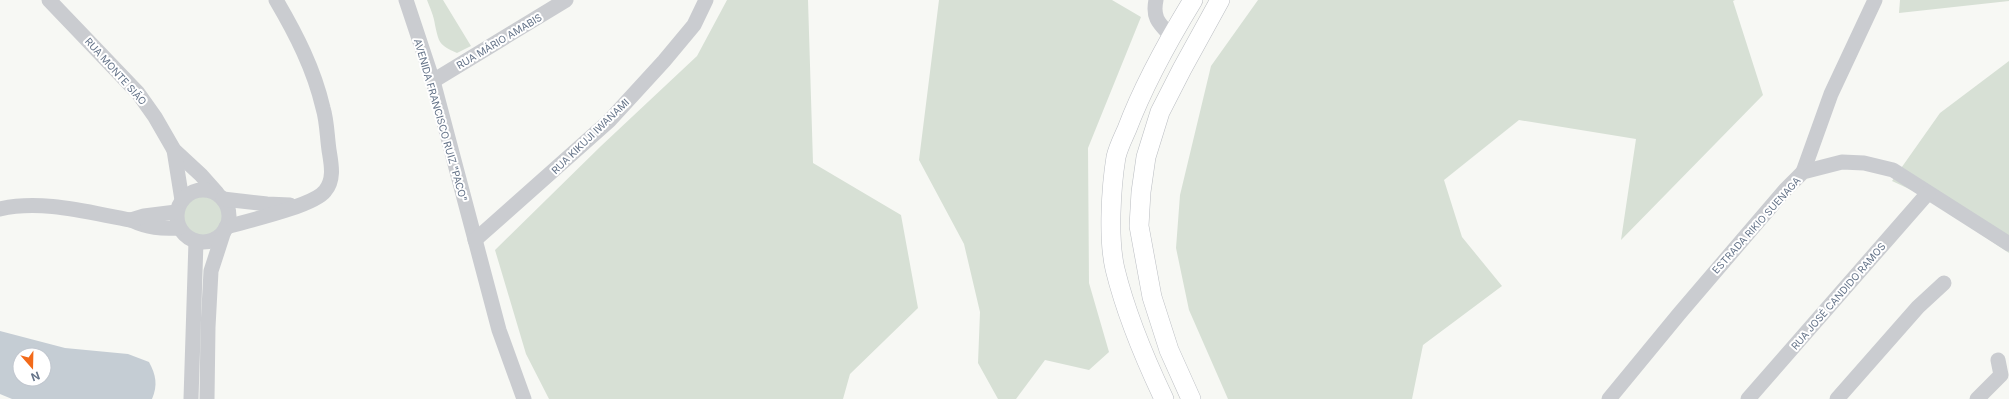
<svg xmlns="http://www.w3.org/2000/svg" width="2009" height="399" font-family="Inter,sans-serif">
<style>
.green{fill:#d7e0d5}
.water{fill:#c5cdd4;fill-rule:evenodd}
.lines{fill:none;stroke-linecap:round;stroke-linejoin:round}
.major-casing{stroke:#babdc2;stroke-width:20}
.minor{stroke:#caccd0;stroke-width:15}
.major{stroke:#fff;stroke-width:19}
.labels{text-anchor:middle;stroke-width:4;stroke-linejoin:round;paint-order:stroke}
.street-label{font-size:10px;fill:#647388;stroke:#fff}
</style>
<rect width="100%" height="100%" fill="#f7f8f4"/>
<g class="green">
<path d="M427 0H443L471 46 457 53C439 45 439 43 435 25 434 16 430 8 427 0Z"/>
<path d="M727 0H808L813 163 901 215 918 308 850 374 843 399H549L526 354 495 250 601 146 697 56Z"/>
<path d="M939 0H1112L1141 17 1088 148 1089 283 1109 352 1089 370 1045 360 1016 399H998L978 363 980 312 964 244 919 160Z"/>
<path d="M1258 0H1735L1733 1 1763 95 1621 240 1636 139 1519 120 1444 180 1462 237 1502 286 1423 345 1412 399H1228L1189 310 1176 248 1180 195 1211 66Z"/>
<path d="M1900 0H2009V1L1899 13Z"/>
<path d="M2009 61V253L1922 195 1892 181 1940 113Z"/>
<circle cx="203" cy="217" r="21"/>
</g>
<path class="water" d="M0 331 65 348 128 354 149 362C156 375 158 385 152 399H12L0 394ZM20 355H44V379H20Z"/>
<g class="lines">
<defs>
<g id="major">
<path d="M1164 399C1144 357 1126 314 1115 269 1108 239 1111 188 1116 157 1118 148 1123 138 1127 129 1144 84 1168 41 1193 0"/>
<path d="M1191 399 1169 350 1152 297 1139 226 1141 192 1146 157 1160 112 1182 69 1220 0"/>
</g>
</defs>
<use href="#major" class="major-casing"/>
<g class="minor">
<path d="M49 0 138 93 155 117 174 150 201 175 217 193"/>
<path d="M406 0 433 81 499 330 524 399"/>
<path d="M1156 0C1152 19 1160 24 1172 37"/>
<path d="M433 81 566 0"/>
<path d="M174 150 182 200"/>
<path d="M1803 172 1831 94 1875 0"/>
<circle cx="203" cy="216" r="26"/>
<path d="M223 199 267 204 290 205"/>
<path d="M0 209C42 199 90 213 131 220 148 228 161 229 179 228"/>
<path d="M131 220 144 216 176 212"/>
<path d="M226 227C247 221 314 206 325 191 335 179 331 163 329 150 327 136 327 121 323 108 314 69 296 34 276 0"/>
<path d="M475 240 609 121 664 61 694 25 706 0"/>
<path d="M191 399 196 241"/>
<path d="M207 399 208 327 211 271 224 231"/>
<path d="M1609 399 1679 314 1785 190 1803 172 1842 162 1864 163 1893 170 2009 244"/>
<path d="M1748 399 1928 193"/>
<path d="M1837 399 1918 307 1944 283"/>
<path d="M1977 399 2001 375 1998 360"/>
</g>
<use href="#major" class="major"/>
</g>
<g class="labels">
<g class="street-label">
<text transform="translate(499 41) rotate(-31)" y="4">RUA MÁRIO AMABIS</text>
<text transform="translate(116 71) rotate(48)" y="4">RUA MONTE SIÃO</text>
<text transform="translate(441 120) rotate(74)" y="4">AVENIDA FRANCISCO RUIZ "PACO"</text>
<text transform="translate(590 136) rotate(-44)" y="4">RUA KIKUJI IWANAMI</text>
<text transform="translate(1756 225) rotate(-48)" y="4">ESTRADA RIKIO SUENAGA</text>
<text transform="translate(1838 296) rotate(-49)" y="4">RUA JOSÉ CANDIDO RAMOS</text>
</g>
</g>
<g transform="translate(32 367) rotate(160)"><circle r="19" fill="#ffffff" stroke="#c1c7cf"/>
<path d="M0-3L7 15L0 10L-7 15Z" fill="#f26a1a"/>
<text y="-6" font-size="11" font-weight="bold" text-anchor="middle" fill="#647388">N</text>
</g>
</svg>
